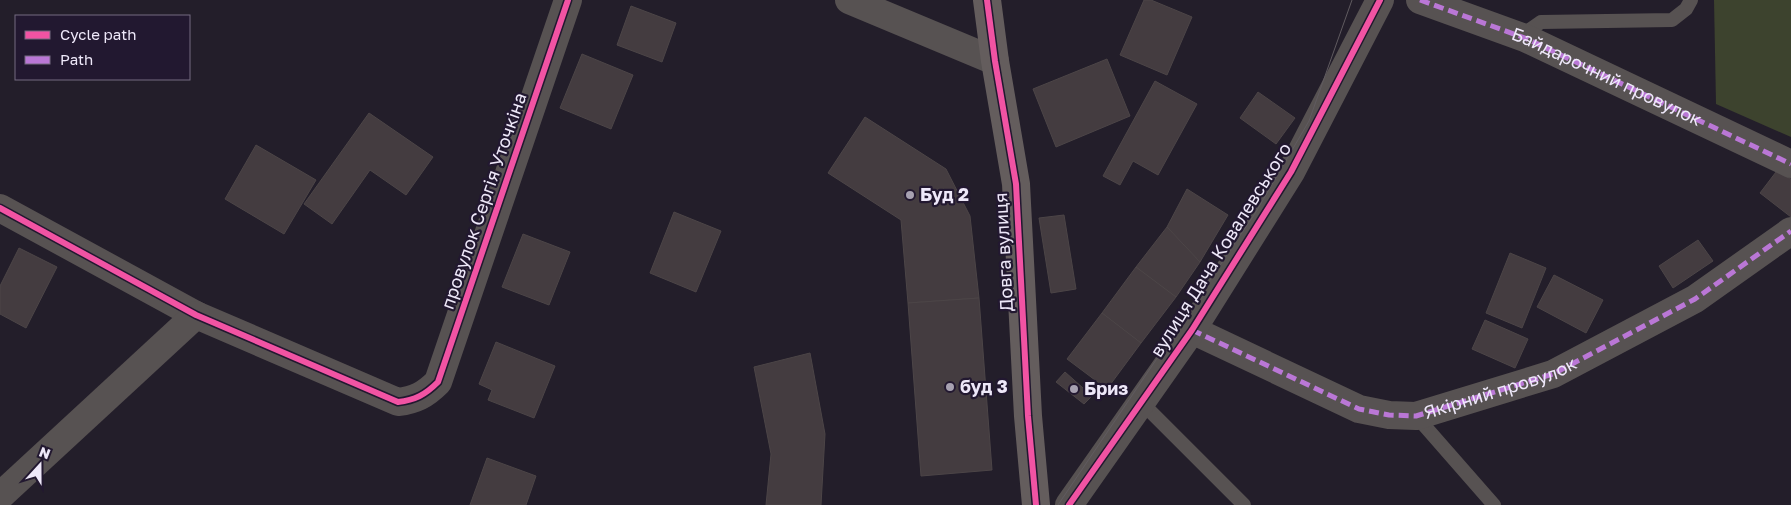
<svg xmlns="http://www.w3.org/2000/svg" width="1791" height="505" font-family="'Golos Text',sans-serif">
<style>
.forest{fill:#3d432e}
.building{fill:#443c40;stroke:#4c4547}
.lines{fill:none;stroke-linecap:round;stroke-linejoin:round}
.lane{stroke:#575252;stroke-width:14}
.street{stroke:#575252;stroke-width:28}
.secondary{stroke:#645d5d;stroke-width:28}
.tram{stroke:#605b60;stroke-width:1}
.quiet{stroke:#ba77d6;stroke-width:5;stroke-dasharray:10 5;stroke-linecap:butt}
.cycleway-casing{stroke:#221830;stroke-width:9}
.cycleway{stroke:#f153a3;stroke-width:6}
.poi-dot{fill:#a7a1b1;stroke:#221830;stroke-width:2}
.labels{text-anchor:middle;stroke-width:4.5;stroke-linejoin:round;paint-order:stroke}
.street-label{font-size:18px;fill:#eee8f9;stroke:#221830}
.poi-label{font-size:18px;font-weight:bold;fill:#eee8f9;stroke:#221830;text-anchor:start}
</style>
<rect width="100%" height="100%" fill="#231e2a"/>
<path class="forest" d="M1714 0H1791V137L1716 104Z"/>
<g class="building">
<path d="M1144 0H1151L1192 17 1167 75 1120 55Z"/>
<path d="M631 6 676 23 662 62 617 45Z"/>
<path d="M582 54 633 75 611 129 560 108Z"/>
<path d="M1107 59 1130 116 1056 147 1033 89Z"/>
<path d="M1155 81 1197 104 1158 175 1133 161 1120 185 1103 176Z"/>
<path d="M1258 92 1295 118 1276 144 1240 118Z"/>
<path d="M369 113 433 157 406 195 370 170 332 224 304 204Z"/>
<path d="M865 117 946 169 970 216 979 298 908 303 901 220 828 173Z"/>
<path d="M256 145 316 180 284 234 225 199Z"/>
<path d="M1776 172 1791 179V217L1760 193Z"/>
<path d="M1187 189 1228 215 1200 262 1167 227Z"/>
<path d="M674 212 721 231 696 292 650 273Z"/>
<path d="M1064 215 1076 289 1051 293 1039 218Z"/>
<path d="M1167 227 1200 262 1176 297 1136 267Z"/>
<path d="M523 234 570 252 549 305 502 287Z"/>
<path d="M1698 240 1713 261 1673 288 1659 266Z"/>
<path d="M19 248 57 267 26 328 0 314V286Z"/>
<path d="M1510 253 1546 268 1522 328 1486 313Z"/>
<path d="M1136 267 1176 297 1141 343 1102 313Z"/>
<path d="M1554 275 1603 300 1586 333 1537 307Z"/>
<path d="M979 298 992 470 921 476 908 303Z"/>
<path d="M1102 313 1141 343 1107 389 1067 359Z"/>
<path d="M1485 320 1528 339 1515 368 1472 349Z"/>
<path d="M496 342 555 366 534 418 488 400 492 390 479 384Z"/>
<path d="M810 353 825 434 821 505H766L771 454 754 367Z"/>
<path d="M1065 372 1092 396 1084 404 1056 382Z"/>
<path d="M487 458 536 476 526 505H470Z"/>
</g>
<g class="lines">
<g class="lane">
<path d="M1525 38 1531 29 1541 22 1672 20 1686 9 1691 0"/>
<path d="M1142 403 1244 505"/>
<path d="M1416 416 1494 505"/>
</g>
<g class="street">
<path d="M849 0 995 61"/>
<path id="s1" d="M1420 0 1525 38 1791 164"/>
<path d="M0 208 196 315 398 402C415 400 425 395 438 382L568 0"/>
<path id="s2" d="M1192 330 1359 409 1389 415 1416 416 1553 374 1695 299 1791 231"/>
<path d="M0 496 196 315"/>
<path d="M1069 505 1192 330 1291 172 1380 0"/>
</g>
<path class="secondary" d="M987 0 995 61 1016 184 1028 416 1036 505"/>
<path class="tram" d="M1058 505 1256 212 1309 121 1352 0"/>
<g class="quiet">
<path d="M1420 0 1525 38 1791 164"/>
<path d="M1192 330 1359 409 1389 415 1416 416 1553 374 1695 299 1791 231"/>
</g>
<defs>
<g id="cycleway">
<path d="M987 0 995 61 1016 184 1028 416 1036 505"/>
<path d="M0 208 196 315 398 402C415 400 425 395 438 382L568 0"/>
<path d="M1069 505 1192 330 1291 172 1380 0"/>
</g>
</defs>
<use href="#cycleway" class="cycleway-casing"/>
<use href="#cycleway" class="cycleway"/>
</g>
<g class="poi-dot">
<circle cx="910" cy="195" r="5"/>
<circle cx="950" cy="387" r="5"/>
<circle cx="1074" cy="389" r="5"/>
</g>
<g class="labels">
<g class="street-label">
<text dy="6" stroke="none"><textPath href="#s1" startOffset="202">Байдарочний провулок</textPath></text>
<text transform="translate(484 201) rotate(-71)" y="6">провулок Сергія Уточкіна</text>
<text transform="translate(1221 250) rotate(-58)" y="6">вулиця Дача Ковалевського</text>
<text transform="translate(1004 252) rotate(-93)" y="6">Довга вулиця</text>
<text dy="6" stroke="none"><textPath href="#s2" startOffset="331">Якірний провулок</textPath></text>
</g>
<g class="poi-label">
<text x="920" y="201">Буд 2</text>
<text x="960" y="393">буд 3</text>
<text x="1084" y="395">Бриз</text>
</g>
</g>
<rect x="15" y="15" width="175" height="65" fill="#221830" stroke="#746b80"/>
<rect x="25" y="31" width="25" height="8" fill="#f153a3" stroke="#746b80"/>
<text x="60" y="40" font-size="15" fill="#eee8f9">Cycle path</text>
<rect x="25" y="56" width="25" height="8" fill="#ba77d6" stroke="#746b80"/>
<text x="60" y="65" font-size="15" fill="#eee8f9">Path</text>
<g transform="translate(40 465) rotate(21)" stroke="#221830" stroke-width="4" paint-order="stroke">
<path d="M0-4L9 19L0 12L-9 19Z" fill="#eee8f9"/>
<text y="-8" font-size="14" font-weight="bold" text-anchor="middle" fill="#eee8f9">N</text>
</g>
</svg>
